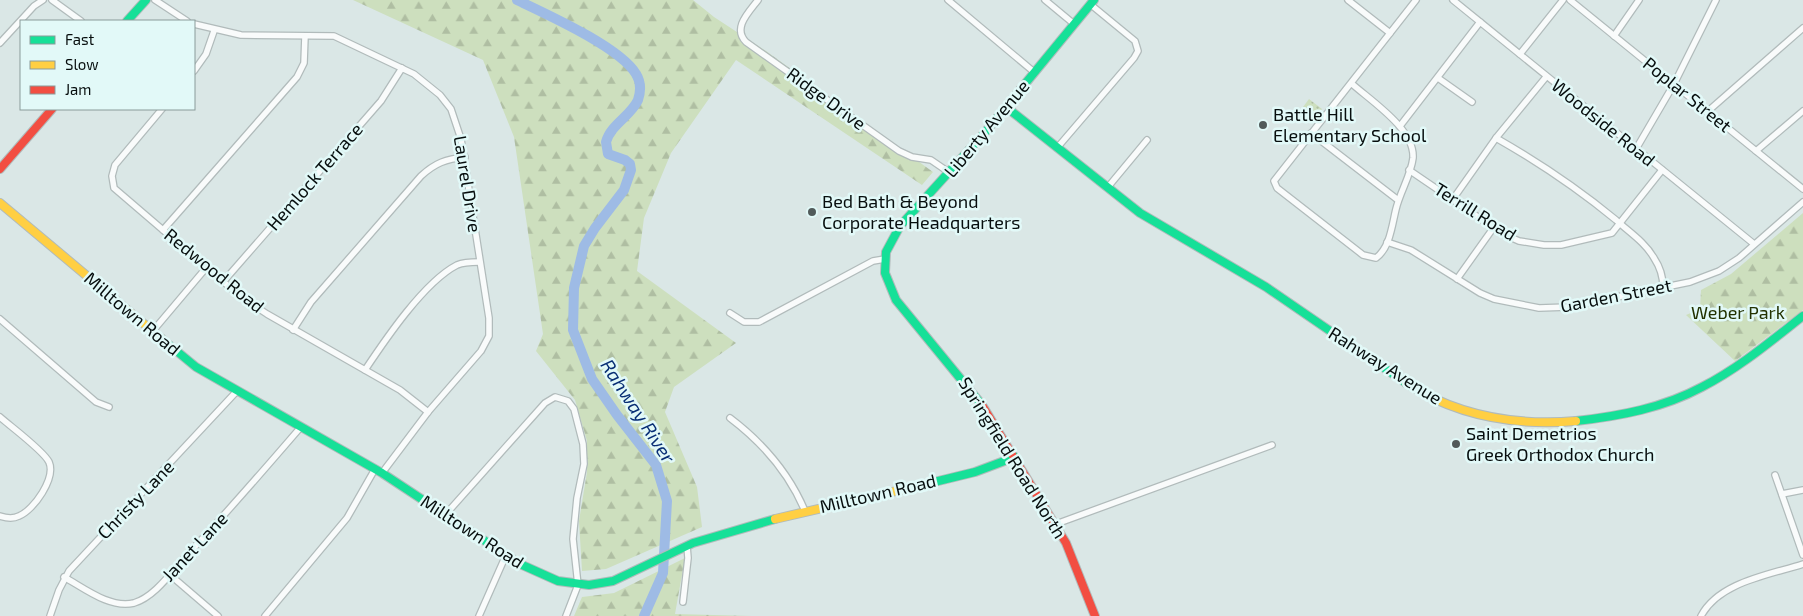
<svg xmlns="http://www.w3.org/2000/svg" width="1803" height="616" font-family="'Exo 2',sans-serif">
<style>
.green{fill:url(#green-dots)}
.forest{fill:url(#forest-firs)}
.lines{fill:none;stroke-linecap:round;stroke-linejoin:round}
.river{stroke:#9ebbe5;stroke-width:10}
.street-casing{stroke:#b1bbbb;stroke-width:8}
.fast-casing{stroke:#b1bbbb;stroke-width:10}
.slow-casing{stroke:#b1bbbb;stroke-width:10}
.jam-casing{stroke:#b1bbbb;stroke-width:10}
.street{stroke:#f9fbfb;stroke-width:5.5}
.fast{stroke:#16e098;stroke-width:8}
.slow{stroke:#ffcf43;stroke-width:8}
.jam{stroke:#f24e42;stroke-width:8}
.poi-dot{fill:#515a5a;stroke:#e2f9f8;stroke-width:2}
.labels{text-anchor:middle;stroke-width:5;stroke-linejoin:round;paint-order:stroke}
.street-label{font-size:18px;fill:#070e0e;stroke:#e2f9f8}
.poi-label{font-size:18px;fill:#070e0e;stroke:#e2f9f8;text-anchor:start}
.park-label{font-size:18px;fill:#233200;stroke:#e2f9f8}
.water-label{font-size:19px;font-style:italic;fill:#082e74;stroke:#e2f9f8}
</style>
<defs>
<pattern id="green-dots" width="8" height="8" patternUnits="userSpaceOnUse" patternTransform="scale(1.25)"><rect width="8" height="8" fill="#cddfbe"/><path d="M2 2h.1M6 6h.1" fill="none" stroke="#afbea2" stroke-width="1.8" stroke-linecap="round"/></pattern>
<pattern id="forest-firs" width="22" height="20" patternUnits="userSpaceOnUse" patternTransform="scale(1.25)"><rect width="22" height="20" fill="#cddfbe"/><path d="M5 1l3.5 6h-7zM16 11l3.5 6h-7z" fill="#afbea2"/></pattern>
</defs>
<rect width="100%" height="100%" fill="#dae7e6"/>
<path class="green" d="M1309 99 1322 109 1312 121 1300 111Z"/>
<g class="forest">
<path d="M353 0H693L714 17 766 51 933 172 922 185 736 60 671 153 644 218 637 271 736 343 674 387 665 412 697 487 702 527 606 569 582 571 579 521 587 472V441L575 400 536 351 543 334 514 137 483 60Z"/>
<path d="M1803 213V310L1735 361 1686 315 1700 309 1701 290 1731 274Z"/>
<path d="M685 558 675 614 752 616H574L582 597 614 593Z"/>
</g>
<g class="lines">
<path class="river" d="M517 0C546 14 620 47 636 74 641 82 641 91 638 100 631 116 611 124 606 142L608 154 625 160 630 164 631 170 624 190 595 228 584 246 574 288 573 330 592 379 617 415 656 465 667 501 663 573 644 616"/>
<defs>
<g id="street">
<path d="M52 0 81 21"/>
<path d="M155 0 187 21"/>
<path d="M758 0C749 12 732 28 746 42L899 151 912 157 931 160 950 173"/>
<path d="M948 0 1034 72"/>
<path d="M1045 0 1074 24"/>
<path d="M1348 0 1390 33"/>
<path d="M1453 0 1754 244"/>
<path d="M1570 0 1803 189"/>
<path d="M194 24 241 35 334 36 414 74 440 95 451 109 461 139 489 318V336L481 351 428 412 382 473"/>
<path d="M1614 36 1639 0"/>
<path d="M0 43 34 6 43 0"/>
<path d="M1520 54 1563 0"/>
<path d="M194 71 206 54 214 31"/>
<path d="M1438 78 1472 102"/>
<path d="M1351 83C1371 101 1415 129 1413 158 1411 175 1400 192 1396 209 1392 225 1390 248 1376 258L1363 255 1277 188 1274 181 1416 0"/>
<path d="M162 109 115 165 112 176 114 188 240 296 267 314 400 390 428 412"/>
<path d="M1707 112 1803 28"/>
<path d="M1400 126 1480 22"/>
<path d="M1311 133 1398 200"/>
<path d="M1496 138C1540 163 1577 188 1616 220 1629 232 1645 242 1654 258 1660 267 1663 276 1663 287"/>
<path d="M1057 148 1134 58 1138 51 1135 41 1090 4"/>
<path d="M1636 149 1674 84 1716 0"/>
<path d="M1756 151 1803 111"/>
<path d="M1409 170 1503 234 1519 241 1544 245H1561L1612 233 1662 170"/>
<path d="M1108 187 1147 140"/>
<path d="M1453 199 1496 138 1546 77"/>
<path d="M163 230 297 77 304 63 305 36"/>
<path d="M1387 242 1411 250 1480 293 1494 299 1539 308 1568 307 1690 282 1719 271 1739 258 1803 202"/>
<path d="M1457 279 1494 227"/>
<path d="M223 282 381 101 402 68"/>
<path d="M730 313 744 322H759L873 261 885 259"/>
<path d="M0 319 96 402 109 407"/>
<path d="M293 330 311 302 421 176C435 163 446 159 465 157"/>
<path d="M152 332 206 268"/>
<path d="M365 370C385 340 424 282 457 265 464 262 472 262 479 262"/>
<path d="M0 417C10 426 44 451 49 462 56 478 34 510 19 516 13 519 6 518 0 516"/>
<path d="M730 418C763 443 789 473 805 511"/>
<path d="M1775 475 1803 555"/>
<path d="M1782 494 1803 490"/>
<path d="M446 514 545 403 555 397 568 401 574 409 583 444 584 464 577 498 573 539 578 585 566 616"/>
<path d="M1056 524 1272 445"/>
<path d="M169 574 218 616"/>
<path d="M64 577C84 588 110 609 134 603 155 597 172 571 187 555 226 514 263 471 300 428"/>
<path d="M683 602 688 558 687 546"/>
<path d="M50 616 59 590 69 571 236 392"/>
<path d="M265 616 347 518 375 469"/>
<path d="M479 616 506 555"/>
<path d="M1701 616C1719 582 1769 575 1803 564"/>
</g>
<g id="fast">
<path d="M127 21 146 0"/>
<path d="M1006 107 1140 213 1266 287 1406 383"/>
<path d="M162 339 196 367 382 473 520 564 558 581 589 585 613 581 693 543 775 519"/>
<path d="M982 405 896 300 885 273 886 252 900 226 987 130 1094 0"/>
<path d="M1576 421C1620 416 1663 408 1702 387 1739 368 1771 341 1803 316"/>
<path d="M922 485 975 472 1015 457"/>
</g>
<g id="slow">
<path d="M0 203 162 339"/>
<path d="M1406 383C1457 416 1516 426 1576 421"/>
<path d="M775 519 922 485"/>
</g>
<g id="jam">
<path d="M0 169 52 109"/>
<path d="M982 405 1066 543 1095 616"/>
</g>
</defs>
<use href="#street" class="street-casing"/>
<use href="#fast" class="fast-casing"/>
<use href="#slow" class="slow-casing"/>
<use href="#jam" class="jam-casing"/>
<use href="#street" class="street"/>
<use href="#fast" class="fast"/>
<use href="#slow" class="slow"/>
<use href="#jam" class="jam"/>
</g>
<g class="poi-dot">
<circle cx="1263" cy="125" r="5"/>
<circle cx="812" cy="212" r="5"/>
<circle cx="1456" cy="444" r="5"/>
</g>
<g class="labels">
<g class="street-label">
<text transform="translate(1687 95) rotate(39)" y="6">Poplar Street</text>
<text transform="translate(826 99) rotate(36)" y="6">Ridge Drive</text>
<text transform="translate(1603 123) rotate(39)" y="6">Woodside Road</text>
<text transform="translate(987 129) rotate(-50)" y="6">Liberty Avenue</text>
<text transform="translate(315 177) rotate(-49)" y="6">Hemlock Terrace</text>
<text transform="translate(467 184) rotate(81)" y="6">Laurel Drive</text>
<text transform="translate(1475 212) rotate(32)" y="6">Terrill Road</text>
<text transform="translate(214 271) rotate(39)" y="6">Redwood Road</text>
<text transform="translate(1616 296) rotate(-11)" y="6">Garden Street</text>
<text transform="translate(132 314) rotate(40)" y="6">Milltown Road</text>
<text transform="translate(1385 366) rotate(32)" y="6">Rahway Avenue</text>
<text transform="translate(1012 458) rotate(58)" y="6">Springfield Road North</text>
<text transform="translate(878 494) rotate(-13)" y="6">Milltown Road</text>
<text transform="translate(136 500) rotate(-46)" y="6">Christy Lane</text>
<text transform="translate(472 532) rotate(33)" y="6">Milltown Road</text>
<text transform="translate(195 547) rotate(-47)" y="6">Janet Lane</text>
</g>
<g class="poi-label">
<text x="1273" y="121">Battle Hill<tspan x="1273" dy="21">Elementary School</tspan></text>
<text x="822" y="208">Bed Bath &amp; Beyond<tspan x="822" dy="21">Corporate Headquarters</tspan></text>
<text x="1466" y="440">Saint Demetrios<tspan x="1466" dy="21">Greek Orthodox Church</tspan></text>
</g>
<g class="park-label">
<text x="1738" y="319">Weber Park</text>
</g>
<g class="water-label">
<text transform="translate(638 411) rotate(57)" y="7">Rahway River</text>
</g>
</g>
<rect x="20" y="20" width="175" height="90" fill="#e2f9f8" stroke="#8a9b9a"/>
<rect x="30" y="36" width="25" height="8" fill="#16e098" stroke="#8a9b9a"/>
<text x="65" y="45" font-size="15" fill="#070e0e">Fast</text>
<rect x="30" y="61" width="25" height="8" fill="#ffcf43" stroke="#8a9b9a"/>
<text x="65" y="70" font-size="15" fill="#070e0e">Slow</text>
<rect x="30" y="86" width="25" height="8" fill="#f24e42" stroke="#8a9b9a"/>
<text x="65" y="95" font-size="15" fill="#070e0e">Jam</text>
</svg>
